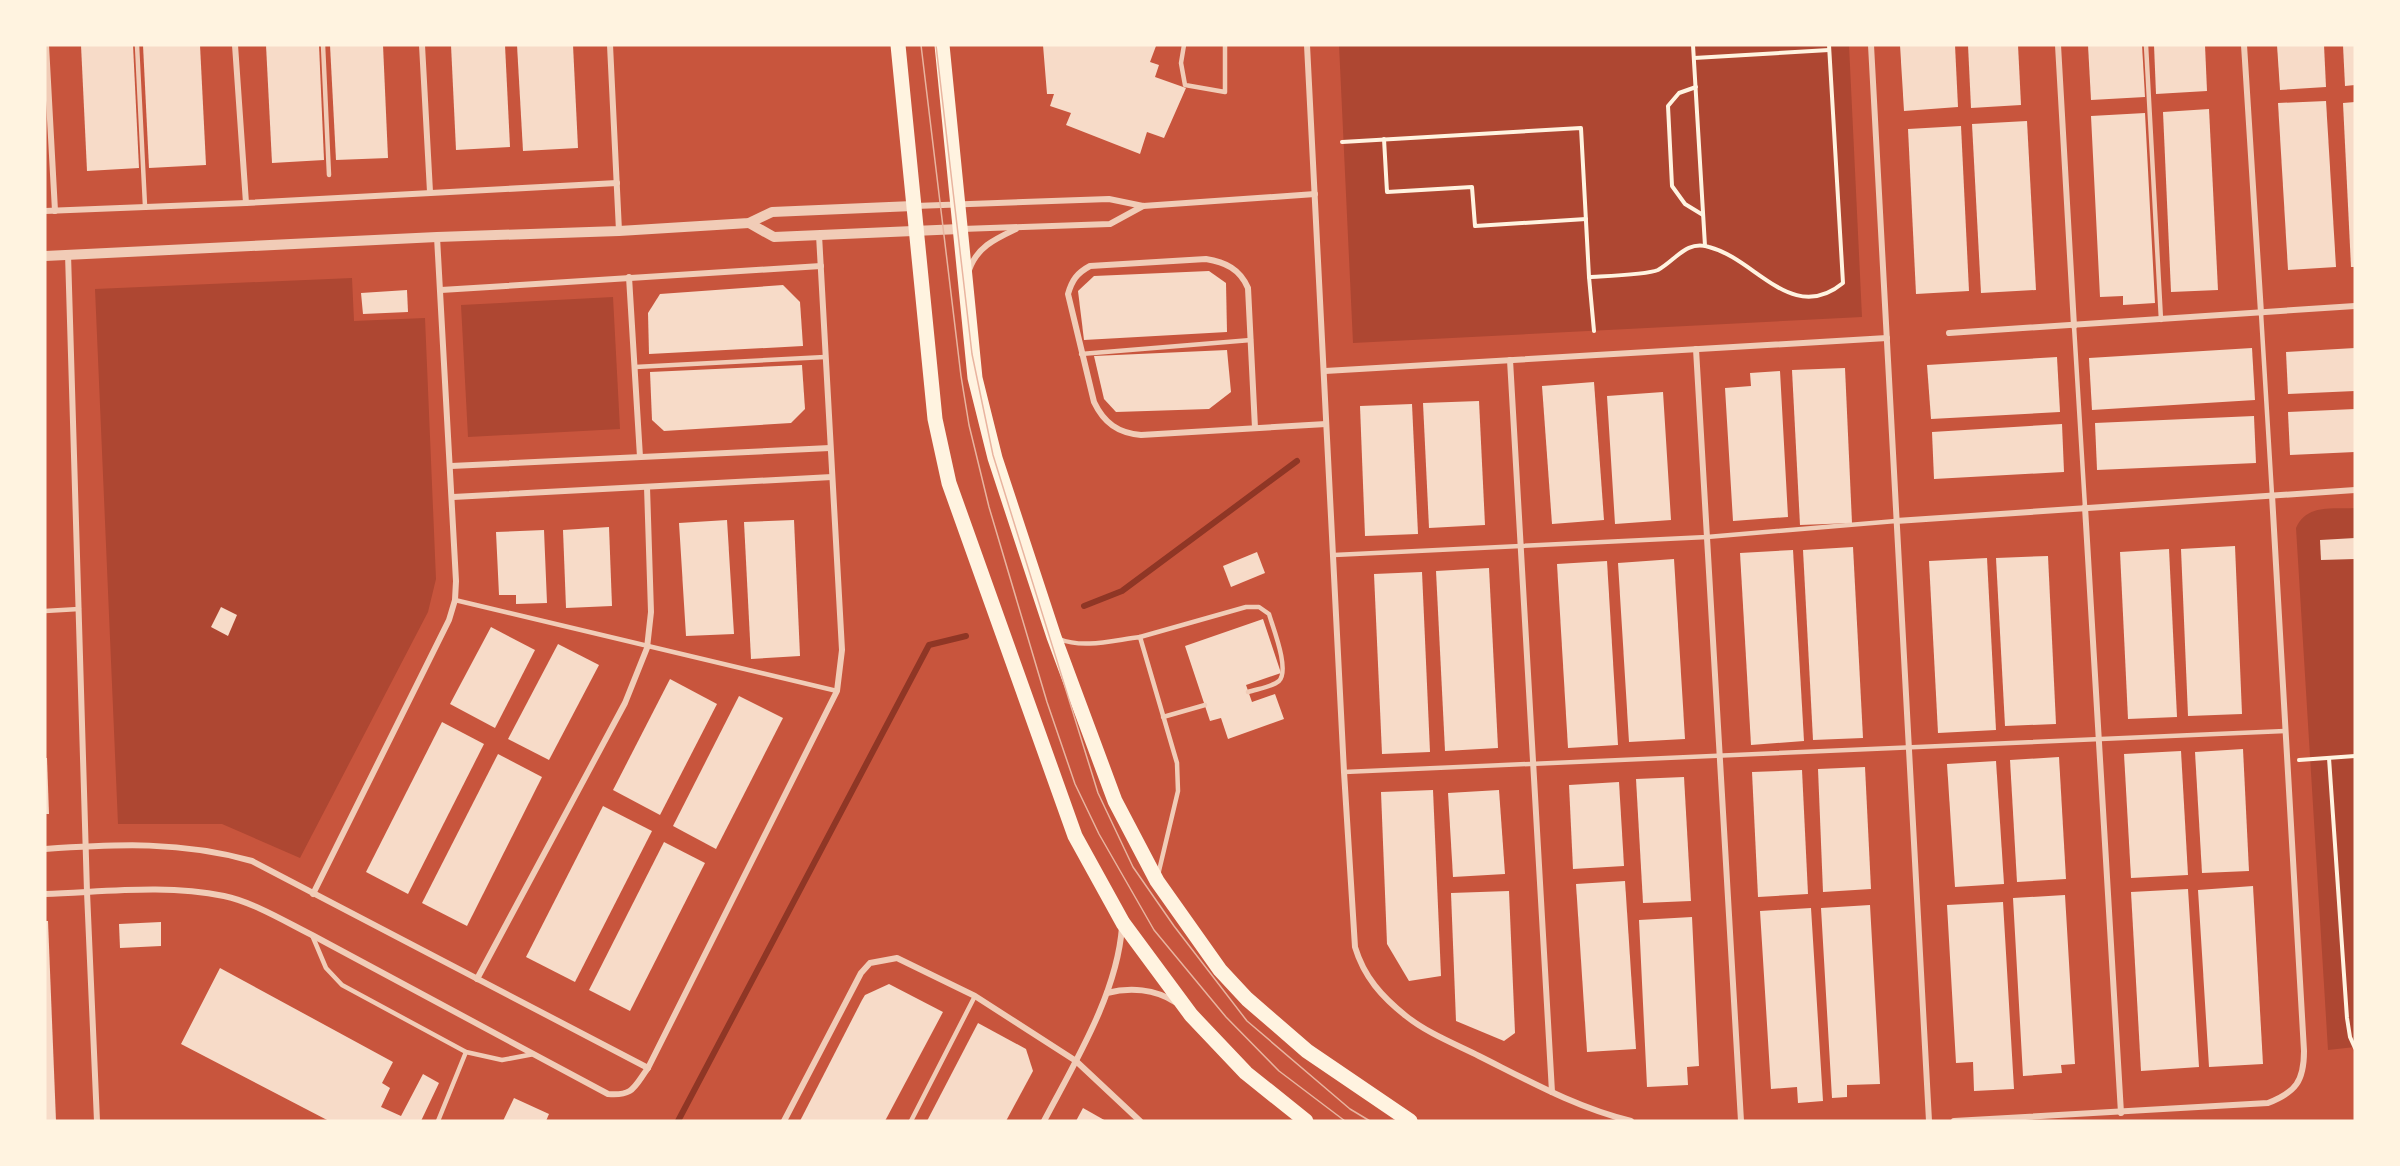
<svg xmlns="http://www.w3.org/2000/svg" width="2400" height="1166" font-family="Jost,sans-serif">
<style>
.green{fill:#ae4732}
.lines{fill:none;stroke-linecap:round;stroke-linejoin:round}
.stream{stroke:#8f3625;stroke-width:6}
.building{fill:#f7dbc8}
.path{stroke:#fff3e0;stroke-width:4}
.service{stroke:#f1ccb7;stroke-width:4.5}
.minor{stroke:#f1ccb7;stroke-width:6}
.tertiary{stroke:#f1ccb7;stroke-width:10}
.primary{stroke:#fff3e0;stroke-width:15}
.tram{stroke:#e9b49f;stroke-width:1.5}
</style>
<rect width="100%" height="100%" fill="#c8553d"/>
<g class="green">
<path d="M1339 45H1849L1862 317 1353 343Z"/>
<path d="M352 278 354 321 425 318 436 579 428 612 300 858 222 824H118L95 289Z"/>
<path d="M613 297 620 429 468 437 461 305Z"/>
<path d="M2355 508V1047L2328 1050 2296 528C2306 504 2332 509 2355 508Z"/>
</g>
<g class="lines">
<g class="stream">
<path d="M1084 606 1122 591 1297 461"/>
<path d="M678 1121 929 645 966 636"/>
</g>
</g>
<g class="building">
<path d="M81 45H133L139 168 87 171Z"/>
<path d="M143 45H200L206 165 149 168Z"/>
<path d="M266 45H319L324 160 272 163Z"/>
<path d="M330 45H383L388 158 336 160Z"/>
<path d="M451 45H505L510 147 456 150Z"/>
<path d="M517 45H573L578 148 523 151Z"/>
<path d="M1043 45 1156 46 1150 62 1159 65 1155 77 1186 88 1164 138 1147 132 1140 154 1066 125 1071 113 1050 106 1054 94H1047Z"/>
<path d="M1900 45H1955L1958 107 1904 111Z"/>
<path d="M1968 45H2018L2021 105 1971 108Z"/>
<path d="M2088 45H2142L2145 97 2091 100Z"/>
<path d="M2154 45H2205L2207 91 2156 94Z"/>
<path d="M2277 45H2324L2326 87 2280 90Z"/>
<path d="M2343 45H2355V85L2345 86Z"/>
<path d="M2326 101 2336 267 2288 270 2278 103Z"/>
<path d="M2355 102V267H2351L2343 103Z"/>
<path d="M2209 109 2218 290 2171 292 2163 112Z"/>
<path d="M2145 113 2155 303 2123 305V296L2100 297 2091 116Z"/>
<path d="M2027 121 2036 290 1981 293 1972 124Z"/>
<path d="M1961 126 1969 291 1916 294 1908 129Z"/>
<path d="M1209 271 1226 283 1227 332 1084 340 1078 291 1094 276Z"/>
<path d="M783 285 800 302 803 346 649 354 648 313 660 294Z"/>
<path d="M407 290 408 312 363 314 361 293Z"/>
<path d="M2252 348 2255 400 2092 410 2089 358Z"/>
<path d="M2355 348V391L2288 394 2286 352Z"/>
<path d="M1227 350 1231 392 1209 409 1116 412 1104 399 1094 356Z"/>
<path d="M2057 357 2060 412 1931 419 1927 365Z"/>
<path d="M802 365 805 409 791 423 664 431 652 420 650 372Z"/>
<path d="M1845 368 1852 523 1800 525 1792 370Z"/>
<path d="M1780 371 1788 517 1733 521 1725 388 1751 386 1750 373Z"/>
<path d="M1594 382 1604 520 1552 524 1542 386Z"/>
<path d="M1663 392 1671 520 1615 524 1607 396Z"/>
<path d="M1479 401 1485 525 1429 528 1423 403Z"/>
<path d="M1412 404 1418 534 1365 536 1360 406Z"/>
<path d="M2355 409V452L2290 455 2288 412Z"/>
<path d="M2254 416 2256 463 2097 470 2095 423Z"/>
<path d="M2062 424 2064 472 1934 479 1932 432Z"/>
<path d="M727 520 734 634 686 636 679 523Z"/>
<path d="M794 520 800 656 751 659 744 522Z"/>
<path d="M609 527 612 606 566 608 563 530Z"/>
<path d="M544 530 547 603 516 604V595H499L496 532Z"/>
<path d="M2355 538V559L2321 560 2320 540Z"/>
<path d="M2235 546 2242 714 2188 716 2181 549Z"/>
<path d="M1853 547 1863 738 1813 740 1803 550Z"/>
<path d="M2169 549 2177 717 2128 719 2120 552Z"/>
<path d="M1793 550 1804 741 1751 745 1740 553Z"/>
<path d="M1257 552 1265 573 1231 587 1223 566Z"/>
<path d="M2048 556 2056 724 2005 726 1996 558Z"/>
<path d="M1987 558 1996 730 1938 733 1929 561Z"/>
<path d="M1674 559 1685 739 1629 742 1618 563Z"/>
<path d="M1607 561 1618 745 1568 748 1557 564Z"/>
<path d="M1489 568 1498 748 1445 751 1436 571Z"/>
<path d="M1422 572 1430 752 1382 754 1374 574Z"/>
<path d="M221 607 237 615 228 636 211 627Z"/>
<path d="M1263 619 1281 673 1246 685 1252 702 1275 694 1284 719 1228 739 1221 718 1210 721 1185 646Z"/>
<path d="M491 627 535 650 495 728 450 704Z"/>
<path d="M558 644 599 665 549 760 508 739Z"/>
<path d="M670 679 717 704 660 815 613 790Z"/>
<path d="M739 696 783 718 716 849 673 826Z"/>
<path d="M442 722 484 744 408 894 366 872Z"/>
<path d="M2243 749 2249 871 2202 873 2195 752Z"/>
<path d="M2181 751 2188 875 2131 878 2124 754Z"/>
<path d="M498 754 542 777 467 926 422 903Z"/>
<path d="M2059 757 2066 879 2017 882 2010 760Z"/>
<path d="M45 758H47L49 814H45Z"/>
<path d="M1996 761 2004 884 1955 887 1947 764Z"/>
<path d="M1865 767 1871 889 1823 892 1818 769Z"/>
<path d="M1802 770 1808 894 1758 897 1752 772Z"/>
<path d="M1684 777 1691 901 1643 903 1636 779Z"/>
<path d="M1619 782 1624 866 1573 869 1569 785Z"/>
<path d="M1433 790 1441 976 1409 981 1387 944 1381 792Z"/>
<path d="M1499 790 1505 874 1453 877 1448 793Z"/>
<path d="M603 806 652 831 575 982 526 957Z"/>
<path d="M664 842 705 863 630 1011 589 990Z"/>
<path d="M1625 881 1636 1049 1587 1052 1576 884Z"/>
<path d="M2253 886 2263 1064 2209 1067 2198 890Z"/>
<path d="M2188 889 2199 1067 2141 1071 2131 892Z"/>
<path d="M1509 891 1515 1033 1504 1041 1456 1021 1451 893Z"/>
<path d="M2065 895 2075 1064 2061 1065 2062 1073 2023 1076 2013 898Z"/>
<path d="M2003 902 2014 1089 1974 1091 1973 1062 1956 1063 1947 905Z"/>
<path d="M1870 905 1880 1084 1847 1085V1097L1832 1098 1821 908Z"/>
<path d="M1811 908 1823 1101 1798 1103 1797 1087 1771 1089 1760 911Z"/>
<path d="M1692 917 1699 1066 1687 1067 1688 1085 1647 1087 1639 920Z"/>
<path d="M45 921H48L56 1121H45Z"/>
<path d="M161 922V946L120 948 119 924Z"/>
<path d="M220 968 393 1062 382 1083 390 1088 381 1107 401 1116 423 1074 439 1083 421 1121H329L181 1044Z"/>
<path d="M889 984 943 1012 885 1121H800L862 1000 865 995Z"/>
<path d="M978 1023 1026 1049 1033 1071 1006 1121H927Z"/>
<path d="M514 1098 549 1114 546 1121H503Z"/>
<path d="M1083 1108 1106 1121H1076Z"/>
</g>
<g class="lines">
<g class="path">
<path d="M1693 45 1705 246"/>
<path d="M1694 58 1829 50"/>
<path d="M1696 87 1679 93 1668 106 1672 186 1685 204 1703 215"/>
<path d="M1384 139 1387 192 1472 187 1475 226 1586 219"/>
<path d="M1342 142 1581 128 1589 277"/>
<path d="M1594 331 1589 277C1605 276 1646 275 1658 270 1676 260 1686 240 1709 247 1756 259 1792 325 1843 283L1829 45"/>
<path d="M2329 758 2347 1018 2350 1037 2355 1048"/>
<path d="M2299 760 2355 756"/>
</g>
<g class="service">
<path d="M137 45 145 206"/>
<path d="M323 45 329 175"/>
<path d="M1184 45 1181 63 1185 85 1225 92V45"/>
<path d="M2146 45 2161 320"/>
<path d="M2261 313 2272 495"/>
<path d="M2074 326 2085 507"/>
<path d="M1081 354 1251 340"/>
<path d="M635 367 825 357"/>
<path d="M1334 555 1707 537 1896 521"/>
<path d="M455 600 837 691"/>
<path d="M45 611 79 609"/>
<path d="M1140 637 1246 607H1259L1269 614C1273 628 1290 670 1279 681 1272 687 1257 689 1248 692"/>
<path d="M1059 639C1084 649 1114 640 1140 637L1177 763 1178 791 1158 875"/>
<path d="M1163 717 1205 705"/>
<path d="M1344 772 2285 731"/>
<path d="M312 935 326 968 342 985 466 1052 502 1060 534 1054"/>
<path d="M438 1121 466 1052"/>
<path d="M911 1121 975 996"/>
</g>
<g class="minor">
<path d="M46 45 55 211"/>
<path d="M235 45 246 203"/>
<path d="M422 45 430 192"/>
<path d="M610 45 619 231"/>
<path d="M1307 45 1344 772 1355 947C1364 977 1382 997 1406 1016 1427 1033 1455 1044 1479 1056 1529 1081 1577 1108 1631 1121"/>
<path d="M1871 45 1929 1121"/>
<path d="M2058 45 2074 326"/>
<path d="M2244 45 2261 313"/>
<path d="M915 206 1109 199 1143 206 1315 194"/>
<path d="M45 211 246 203 617 183"/>
<path d="M962 229 1110 224 1143 206"/>
<path d="M68 254 87 892 97 1121"/>
<path d="M969 270C977 247 995 239 1016 229"/>
<path d="M629 277 640 457"/>
<path d="M441 290 821 266"/>
<path d="M1949 333 2355 306"/>
<path d="M1696 349 1741 1121"/>
<path d="M1510 360 1552 1092"/>
<path d="M1325 371 1887 338"/>
<path d="M1255 428 1248 288C1240 269 1225 262 1206 259L1090 266C1077 273 1072 280 1068 294L1094 402C1104 423 1118 433 1141 435L1326 424"/>
<path d="M451 466 830 448"/>
<path d="M453 497 832 477"/>
<path d="M2085 507 2121 1113"/>
<path d="M1896 521 2355 490"/>
<path d="M45 849C118 844 181 841 252 861L648 1068"/>
<path d="M45 894C105 892 165 884 224 896 253 902 286 922 312 935L608 1094C634 1096 634 1087 648 1068L837 691 842 650 819 235"/>
<path d="M313 894 449 620 455 600 456 581 437 237"/>
<path d="M477 979 625 703 647 648 651 612 647 487"/>
<path d="M1107 993C1130 987 1155 989 1175 1002"/>
<path d="M784 1121 861 973 870 963 897 958 975 996 1076 1061 1140 1121"/>
<path d="M1044 1121C1075 1062 1117 994 1122 927"/>
<path d="M1954 1121 2268 1103C2296 1092 2304 1081 2304 1051L2272 495"/>
</g>
<g class="tertiary">
<path d="M749 223 774 237 960 229"/>
<path d="M45 256 437 237 619 231 749 223 772 212 913 206"/>
</g>
<g class="primary">
<path d="M898 45 935 419 949 483 1075 836 1123 923 1191 1015 1246 1073 1306 1121"/>
<path d="M942 45 975 378 995 458 1054 637 1115 801 1157 881 1220 970 1247 999 1307 1051 1410 1121"/>
</g>
<g class="tram">
<path d="M921 45 961 376 969 425 989 507 1047 702 1075 784 1099 834 1154 930 1226 1017 1279 1071 1345 1121"/>
<path d="M936 45 972 354 993 455 1098 793 1133 867 1174 926 1247 1021 1350 1109 1370 1121"/>
</g>
</g>
<rect width="2400" height="1166" fill="none" stroke="#fff3e0" stroke-width="93"/>
</svg>
